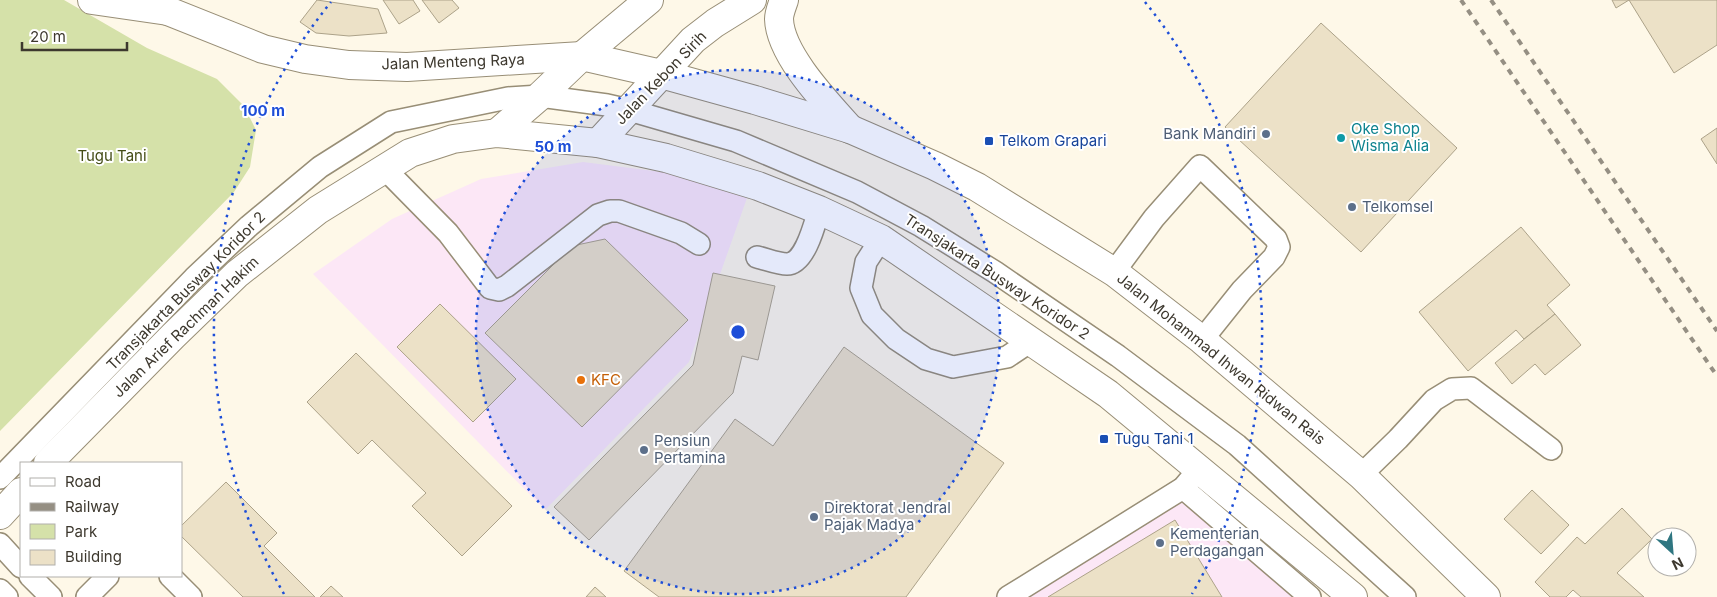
<svg xmlns="http://www.w3.org/2000/svg" width="1717" height="597" font-family="Inter,sans-serif">
<style>
.commercial{fill:#fce7f6}
.green{fill:#d5e1a9}
.building{fill:#ece1c7;stroke:#aca289}
.lines{fill:none;stroke-linecap:round;stroke-linejoin:round}
.lane-casing{stroke:#988e76;stroke-width:24}
.primary-casing{stroke:#988e76;stroke-width:30}
.lane{stroke:#fff;stroke-width:21}
.primary{stroke:#fff;stroke-width:28}
.rail{stroke:#958f83;stroke-width:4;stroke-dasharray:6 6;stroke-linecap:butt}
.ring{fill:none;stroke:#1d4ed8;stroke-width:2.5;stroke-dasharray:2.5 5}
.service-dot{fill:#5c6f8a;stroke:#fff;stroke-width:2}
.culture-dot{fill:#0f9aa8;stroke:#fff;stroke-width:2}
.transit-dot{fill:#1a4fb4;stroke:#fff;stroke-width:2}
.food-dot{fill:#e8710a;stroke:#fff;stroke-width:2}
.labels{text-anchor:middle;stroke-width:4;stroke-linejoin:round;paint-order:stroke}
.street-label{font-size:15px;fill:#3d382e;stroke:#fff}
.culture-label{font-size:15px;fill:#0d838f;stroke:#fff;text-anchor:start}
.service-label{font-size:15px;fill:#4e5e75;stroke:#fff;text-anchor:start}
.transit-label{font-size:15px;fill:#164399;stroke:#fff;text-anchor:start}
.park-label{font-size:15px;fill:#454d16;stroke:#fff}
.food-label{font-size:15px;fill:#c56008;stroke:#fff;text-anchor:start}
.centre{fill:#1d4ed8;stroke:#fff;stroke-width:2.5}
.ring-label{font-size:15px;text-anchor:middle;font-weight:bold;fill:#1d4ed8;stroke:#fff;stroke-width:4;stroke-linejoin:round;paint-order:stroke}
</style>
<rect width="100%" height="100%" fill="#fef8e8"/>
<g class="commercial">
<path d="M583 162 670 173 747 198 689 362 545 510 313 274 392 219 481 179Z"/>
<path d="M1168 488 1308 597H994Z"/>
</g>
<path class="green" d="M0 0H64L147 48 217 79 244 106 256 130 250 167 234 192 0 431Z"/>
<g class="building">
<path d="M317 0 378 9 387 33 349 36 316 33 300 22Z"/>
<path d="M383 0H413L420 11 399 24Z"/>
<path d="M422 0H452L459 8 439 23Z"/>
<path d="M1612 0H1717V45L1674 73 1629 0 1616 8Z"/>
<path d="M1321 23 1457 148 1361 252 1225 127Z"/>
<path d="M1717 128V164L1701 139Z"/>
<path d="M1521 227 1570 285 1547 305 1555 314 1524 339 1516 330 1468 371 1419 312Z"/>
<path d="M605 239 688 320 582 427 485 333 572 246Z"/>
<path d="M713 273 775 286 758 360 742 356 733 393 589 540 554 507 693 365Z"/>
<path d="M440 304 516 379 473 422 397 347Z"/>
<path d="M1555 314 1581 345 1545 375 1535 364 1512 384 1495 363Z"/>
<path d="M844 347 1004 463 906 597H659L624 571 735 419 773 446Z"/>
<path d="M356 353 512 506 462 556 412 506 426 493 372 440 358 454 307 402Z"/>
<path d="M226 482 277 533 264 546 315 597H243L181 536V526Z"/>
<path d="M1532 490 1569 525 1541 554 1504 519Z"/>
<path d="M1622 508 1652 539 1617 573 1644 597H1581L1573 590 1566 597H1550L1535 582 1577 537 1585 544Z"/>
<path d="M1175 520 1222 597H1048Z"/>
<path d="M331 586 343 597H320Z"/>
<path d="M595 587 606 597H586Z"/>
</g>
<g class="lines">
<defs>
<g id="lane">
<path d="M384 168 448 233 490 288 499 290 507 286 598 215 610 211H619L681 233 699 244"/>
<path d="M881 239 866 262 861 288 872 315 896 339 926 359 953 367 1007 357 1031 341"/>
<path d="M757 257C766 259 778 264 787 264 805 264 815 223 819 210"/>
<path d="M1114 272 1154 218 1200 166 1276 239 1279 247 1274 257 1242 290 1202 340"/>
<path d="M1361 475 1398 439 1434 400 1452 389 1471 388 1551 449"/>
<path d="M0 478 194 278 249 226 320 167 391 122 508 98 540 96 607 105 629 110 736 141 857 192 921 226 995 272 1118 356 1237 445 1405 597"/>
<path d="M1183 488 1310 597"/>
<path d="M0 544 21 567"/>
<path d="M30 576 51 597"/>
<path d="M170 576 191 597"/>
<path d="M0 590 7 597"/>
<path d="M87 597 108 576"/>
<path d="M1008 597 1183 488 1199 469"/>
</g>
<g id="primary">
<path d="M92 0 168 11"/>
<path d="M156 0 168 11 263 49 305 59 349 65 407 67 582 56 661 74 755 100 850 129 935 166 977 187 1114 272 1202 340 1361 475 1486 597"/>
<path d="M784 0C782 6 779 13 779 19 780 55 827 103 850 129"/>
<path d="M497 133 540 96 582 56 649 0"/>
<path d="M598 143 693 40 715 23 752 0"/>
<path d="M48 463 173 336 237 274 318 210 410 153 453 139 497 133 598 143 666 158 758 186 819 210 881 239 1108 394 1353 597"/>
<path d="M0 515 21 492"/>
</g>
</defs>
<use href="#lane" class="lane-casing"/>
<use href="#primary" class="primary-casing"/>
<use href="#lane" class="lane"/>
<use href="#primary" class="primary"/>
<g class="rail">
<path d="M1461 0 1717 376"/>
<path d="M1491 0 1717 331"/>
</g>
</g>
<circle cx="738" cy="332" r="262" fill="#1d4ed8" fill-opacity=".12"/>
<g class="ring">
<circle cx="738" cy="332" r="262"/>
<path d="M284 594A524 524 0 0 1 331 2M1145 2A524 524 0 0 1 1192 594"/>
</g>
<g class="service-dot">
<circle cx="1266" cy="134" r="5"/>
<circle cx="1352" cy="207" r="5"/>
<circle cx="644" cy="450" r="5"/>
<circle cx="814" cy="517" r="5"/>
<circle cx="1160" cy="543" r="5"/>
</g>
<circle class="culture-dot" cx="1341" cy="138" r="5"/>
<g class="transit-dot">
<rect x="984" y="136" width="10" height="10" rx="2.5"/>
<rect x="1099" y="434" width="10" height="10" rx="2.5"/>
</g>
<circle class="food-dot" cx="581" cy="380" r="5"/>
<g class="labels">
<g class="street-label">
<text transform="translate(453 62) rotate(-2)" y="5">Jalan Menteng Raya</text>
<text transform="translate(661 78) rotate(-46)" y="5">Jalan Kebon Sirih</text>
<text transform="translate(997 277) rotate(33)" y="5">Transjakarta Busway Koridor 2</text>
<text transform="translate(186 291) rotate(-45)" y="5">Transjakarta Busway Koridor 2</text>
<text transform="translate(186 327) rotate(-44)" y="5">Jalan Arief Rachman Hakim</text>
<text transform="translate(1221 359) rotate(39)" y="5">Jalan Mohammad Ihwan Ridwan Rais</text>
</g>
<g class="culture-label">
<text x="1351" y="134">Oke Shop<tspan x="1351" dy="17">Wisma Alia</tspan></text>
</g>
<g class="service-label">
<text x="1256" y="139" text-anchor="end">Bank Mandiri</text>
<text x="1362" y="212">Telkomsel</text>
<text x="654" y="446">Pensiun<tspan x="654" dy="17">Pertamina</tspan></text>
<text x="824" y="513">Direktorat Jendral<tspan x="824" dy="17">Pajak Madya</tspan></text>
<text x="1170" y="539">Kementerian<tspan x="1170" dy="17">Perdagangan</tspan></text>
</g>
<g class="transit-label">
<text x="999" y="146">Telkom Grapari</text>
<text x="1114" y="444">Tugu Tani 1</text>
</g>
<g class="park-label">
<text x="112" y="161">Tugu Tani</text>
</g>
<g class="food-label">
<text x="591" y="385">KFC</text>
</g>
</g>
<circle cx="738" cy="332" r="8" class="centre"/>
<g class="ring-label">
<text x="263" y="116">100 m</text>
<text x="553" y="152">50 m</text>
</g>
<rect x="20" y="462" width="162" height="115" fill="#ffffff" stroke="#b1afab"/>
<rect x="30" y="478" width="25" height="8" fill="#ffffff" stroke="#b1afab"/>
<text x="65" y="487" font-size="15" fill="#3d382e">Road</text>
<rect x="30" y="503" width="25" height="8" fill="#958f83" stroke="#b1afab"/>
<text x="65" y="512" font-size="15" fill="#3d382e">Railway</text>
<rect x="30" y="524" width="25" height="15" fill="#d5e1a9" stroke="#b1afab"/>
<text x="65" y="537" font-size="15" fill="#3d382e">Park</text>
<rect x="30" y="550" width="25" height="15" fill="#ece1c7" stroke="#b1afab"/>
<text x="65" y="562" font-size="15" fill="#3d382e">Building</text>
<g transform="translate(1672 552) rotate(154)"><circle r="24" fill="#ffffff" stroke="#b1afab"/>
<path d="M0-4L9 19L0 12L-9 19Z" fill="#2f7681"/>
<text y="-8" font-size="14" font-weight="bold" text-anchor="middle" fill="#3d382e">N</text>
</g>
<path d="M22 42v8h105v-8" fill="none" stroke="#3d382e" stroke-width="2.5"/>
<text x="30" y="42" font-size="15" fill="#3d382e" stroke="#ffffff" stroke-width="4" paint-order="stroke">20 m</text>
</svg>
